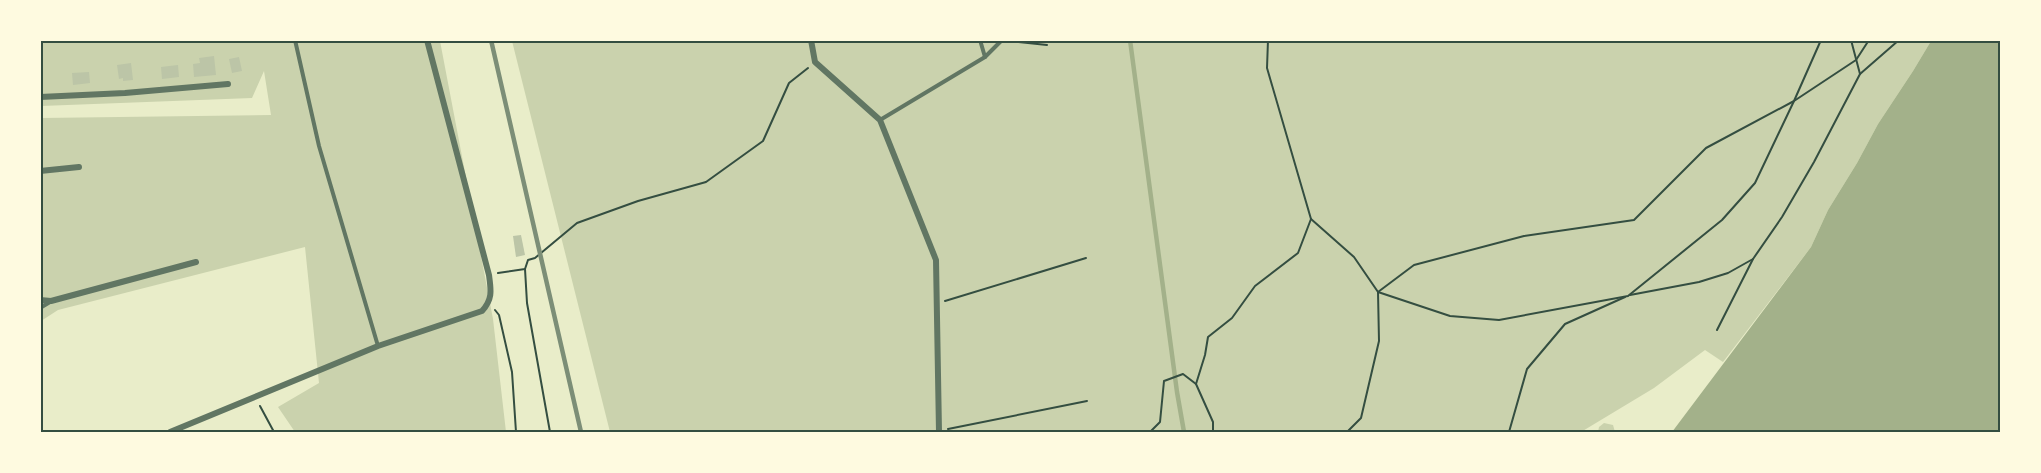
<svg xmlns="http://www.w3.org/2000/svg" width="2041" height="473" font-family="'Roboto Condensed',sans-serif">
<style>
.green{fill:#cad2ad}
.water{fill:#a3b18a}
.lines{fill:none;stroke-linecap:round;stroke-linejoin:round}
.stream{stroke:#a3b18a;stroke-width:4.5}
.building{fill:#bcc5a7}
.path{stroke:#344e41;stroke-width:2}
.service{stroke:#617663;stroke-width:4}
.minor{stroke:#617663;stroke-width:6}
.rail{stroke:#7c8e77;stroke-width:4.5}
.neatline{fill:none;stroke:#344e41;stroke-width:2}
</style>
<rect width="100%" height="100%" fill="#e9edc9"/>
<g class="green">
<path d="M41 41H440L493 319 506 432H295L278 407 319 383 305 247 58 310 41 321V118L271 115 264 71 252 98 41 106Z"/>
<path d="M512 41H1931L1913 71 1878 124 1857 163 1828 210 1811 247 1723 362 1705 350 1654 388 1581 432H610Z"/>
<path d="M1604 423 1613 425 1615 432H1598L1599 427Z"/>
</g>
<path class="water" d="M1931 41H2000V432H1672L1811 247 1828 210 1857 163 1878 124 1913 71Z"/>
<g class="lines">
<path class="stream" d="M1130 40 1177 392 1184 432"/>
</g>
<g class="building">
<path d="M214 56 216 75 194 77 193 64 200 63 199 58Z"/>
<path d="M239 57 242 71 232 73 229 59Z"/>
<path d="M131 63 133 80 123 81V78L119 79 117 65Z"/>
<path d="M178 65 179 77 162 79 161 67Z"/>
<path d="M89 72 90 83 73 85 72 73Z"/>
<path d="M521 235 525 255 516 257 513 236Z"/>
</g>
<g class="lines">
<g class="path">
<path d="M1268 40 1267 68 1311 219 1354 257 1378 292 1379 341 1361 418 1347 432"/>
<path d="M1851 40 1860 74"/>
<path d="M1010 41 1047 45"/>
<path d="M525 269 527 303 550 432"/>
<path d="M498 273 525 269 528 260 535 258 577 223 638 201 706 182 763 141 789 83 808 68"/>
<path d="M1378 292 1450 316 1499 320 1628 296 1722 220 1755 183 1794 101 1856 60 1869 40"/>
<path d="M1378 292 1414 265 1524 236 1634 220 1706 148 1794 101 1821 40"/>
<path d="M1630 295 1699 282 1728 273 1753 259"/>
<path d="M945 301 1086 258"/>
<path d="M495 310 499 315 512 372 516 432"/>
<path d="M1717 330 1753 259 1782 217 1814 162 1860 74 1899 40"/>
<path d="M1196 384 1205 355 1208 337 1232 318 1255 286 1298 253 1311 219"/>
<path d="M260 406 274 432"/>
<path d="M948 429 1087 401"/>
<path d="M1150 432 1160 422 1164 381 1183 374 1196 384 1213 422V432"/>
<path d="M1509 432 1527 369 1565 324 1625 297"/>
</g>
<g class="service">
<path d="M295 40 319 146 378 346"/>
<path d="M980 40 985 57"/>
<path d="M880 120 985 57 1002 40"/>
<path d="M40 308 50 302"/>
</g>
<g class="minor">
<path d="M811 40 815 62 880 120 936 260 939 432"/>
<path d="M40 97 125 93 228 84"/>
<path d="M40 171 79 167"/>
<path d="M40 300 51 301 196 262"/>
<path d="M170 432 378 346 482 311C493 299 491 290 489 275L427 40"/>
</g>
<path class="rail" d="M491 40 581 432"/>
</g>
<rect width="2041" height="473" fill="none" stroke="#fefae0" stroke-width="84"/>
<rect x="42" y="42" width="1957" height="389" class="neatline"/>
</svg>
